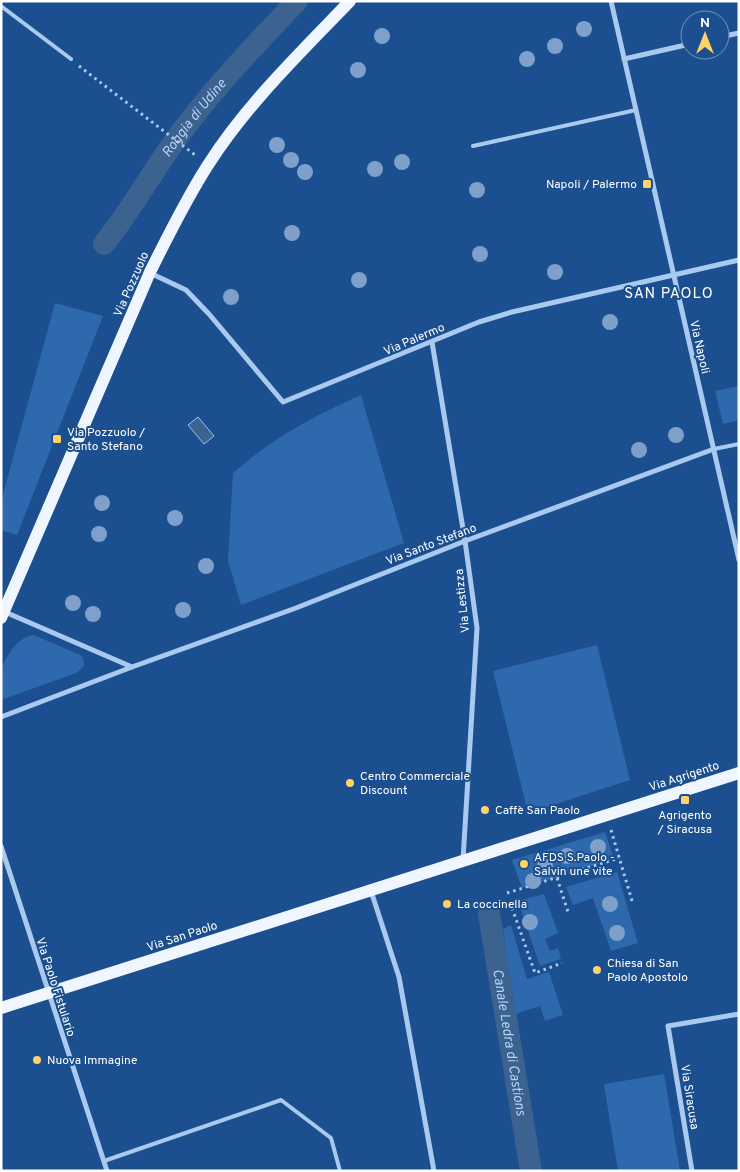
<svg xmlns="http://www.w3.org/2000/svg" width="740" height="1172" font-family="Overpass,sans-serif">
<style>
.green{fill:#2e69ad}
.water{fill:#3c6290;stroke:#9cc4f0}
.lines{fill:none;stroke-linecap:round;stroke-linejoin:round}
.canal{stroke:#3c6290;stroke-width:22}
.path{stroke:#a9c9ee;stroke-width:3;stroke-dasharray:2.5 4;stroke-linecap:butt}
.service{stroke:#a9c9ee;stroke-width:4}
.minor{stroke:#a9c9ee;stroke-width:5}
.primary{stroke:#f0f6ff;stroke-width:12}
.tree{fill:#7ea0ca}
.poi-dot{fill:#ffd166;stroke:#1b4f8f;stroke-width:2}
.labels{text-anchor:middle;stroke-width:4;stroke-linejoin:round;paint-order:stroke}
.poi-label{font-size:12px;fill:#fff;stroke:#1b4f8f;text-anchor:start}
.street-label{font-size:12px;fill:#fff;stroke:#1b4f8f}
.water-label{font-size:14px;font-style:italic;fill:#b5d3f5;stroke:#1b4f8f}
.quarter-label{font-size:15px;letter-spacing:1px;fill:#fff;stroke:#1b4f8f}
</style>
<rect width="100%" height="100%" fill="#1b4f8f"/>
<g class="green">
<path d="M55 303 103 316 17 535 1 530V502Z"/>
<path d="M739 386V420L723 424 715 391Z"/>
<path d="M361 395 404 543 241 605 228 561 233 473C276 436 310 418 361 395Z"/>
<path d="M34 635 80 655 83 658 84 666 76 673 1 700C1 691 0 677 2 668 7 654 19 636 34 635Z"/>
<path d="M597 645 630 780 528 813 493 671Z"/>
<path d="M605 832 614 859 522 888 512 860Z"/>
<path d="M617 872 638 943 611 951 593 898 573 905 566 887Z"/>
<path d="M544 894 558 933 545 939 550 951 558 948 561 959 540 966 518 901Z"/>
<path d="M511 925 527 979 549 972 563 1015 545 1021 540 1006 515 1014 503 929Z"/>
<path d="M664 1074 680 1171H618L604 1084Z"/>
</g>
<path class="water" d="M198 417 214 436 204 444 188 425Z"/>
<g class="lines">
<g class="canal">
<path id="s1" d="M104 244C128 214 147 181 169 149 206 96 252 48 297 1"/>
<path id="s2" d="M489 914 531 1171"/>
</g>
<g class="path">
<path d="M79 66 195 155"/>
<path d="M611 830 633 904"/>
<path d="M557 878 569 915"/>
<path d="M507 893 619 858"/>
<path d="M512 908 535 973 562 963"/>
</g>
<g class="service">
<path d="M1 6 71 59"/>
<path d="M473 146 636 110"/>
<path d="M714 449 739 444"/>
<path d="M104 1161 281 1100 331 1138 340 1171"/>
</g>
<g class="minor">
<path d="M611 1 739 560"/>
<path d="M720 37 739 33"/>
<path d="M624 59 690 44"/>
<path d="M150 273 186 290 209 314 283 402 479 322 512 312 739 260"/>
<path d="M432 342 465 541 477 628 463 860"/>
<path d="M5 612 132 667"/>
<path d="M1 717 132 667 296 608 465 541 714 449"/>
<path d="M1 846 107 1171"/>
<path d="M371 891 399 977 434 1171"/>
<path d="M692 1171 668 1026 739 1014"/>
</g>
<g class="primary">
<path d="M1 618 150 272C168 236 186 199 208 165 247 104 300 53 350 1"/>
<path d="M1 1008 739 773"/>
</g>
</g>
<g class="tree">
<circle cx="584" cy="29" r="8"/>
<circle cx="382" cy="36" r="8"/>
<circle cx="555" cy="46" r="8"/>
<circle cx="527" cy="59" r="8"/>
<circle cx="358" cy="70" r="8"/>
<circle cx="277" cy="145" r="8"/>
<circle cx="291" cy="160" r="8"/>
<circle cx="402" cy="162" r="8"/>
<circle cx="375" cy="169" r="8"/>
<circle cx="305" cy="172" r="8"/>
<circle cx="477" cy="190" r="8"/>
<circle cx="292" cy="233" r="8"/>
<circle cx="480" cy="254" r="8"/>
<circle cx="555" cy="272" r="8"/>
<circle cx="359" cy="280" r="8"/>
<circle cx="231" cy="297" r="8"/>
<circle cx="610" cy="322" r="8"/>
<circle cx="676" cy="435" r="8"/>
<circle cx="639" cy="450" r="8"/>
<circle cx="102" cy="503" r="8"/>
<circle cx="175" cy="518" r="8"/>
<circle cx="99" cy="534" r="8"/>
<circle cx="206" cy="566" r="8"/>
<circle cx="73" cy="603" r="8"/>
<circle cx="183" cy="610" r="8"/>
<circle cx="93" cy="614" r="8"/>
<circle cx="598" cy="847" r="8"/>
<circle cx="567" cy="856" r="8"/>
<circle cx="545" cy="866" r="8"/>
<circle cx="533" cy="881" r="8"/>
<circle cx="610" cy="904" r="8"/>
<circle cx="530" cy="922" r="8"/>
<circle cx="617" cy="933" r="8"/>
</g>
<g class="poi-dot">
<rect x="642" y="179" width="10" height="10" rx="2.5"/>
<rect x="52" y="434" width="10" height="10" rx="2.5"/>
<circle cx="350" cy="783" r="5"/>
<rect x="680" y="795" width="10" height="10" rx="2.5"/>
<circle cx="485" cy="810" r="5"/>
<circle cx="524" cy="864" r="5"/>
<circle cx="447" cy="904" r="5"/>
<circle cx="597" cy="970" r="5"/>
<circle cx="37" cy="1060" r="5"/>
</g>
<g class="labels">
<g class="poi-label">
<text x="637" y="188" text-anchor="end">Napoli / Palermo</text>
<text x="67" y="436">Via Pozzuolo /<tspan x="67" dy="14">Santo Stefano</tspan></text>
<text x="360" y="780">Centro Commerciale<tspan x="360" dy="14">Discount</tspan></text>
<text x="495" y="814">Caffè San Paolo</text>
<text x="685" y="819" text-anchor="middle">Agrigento<tspan x="685" dy="14">/ Siracusa</tspan></text>
<text x="534" y="861">AFDS S.Paolo -<tspan x="534" dy="14">Salvin une vite</tspan></text>
<text x="457" y="908">La coccinella</text>
<text x="607" y="967">Chiesa di San<tspan x="607" dy="14">Paolo Apostolo</tspan></text>
<text x="47" y="1064">Nuova Immagine</text>
</g>
<g class="street-label">
<text transform="translate(131 284) rotate(-66)" y="4">Via Pozzuolo</text>
<text transform="translate(414 339) rotate(-23)" y="4">Via Palermo</text>
<text transform="translate(700 347) rotate(77)" y="4">Via Napoli</text>
<text transform="translate(431 544) rotate(-21)" y="4">Via Santo Stefano</text>
<text transform="translate(462 601) rotate(-96)" y="4">Via Lestizza</text>
<text transform="translate(684 776) rotate(-18)" y="4">Via Agrigento</text>
<text transform="translate(182 936) rotate(-18)" y="4">Via San Paolo</text>
<text transform="translate(56 987) rotate(72)" y="4">Via Paolo Fistulario</text>
<text transform="translate(690 1097) rotate(81)" y="4">Via Siracusa</text>
</g>
<g class="water-label">
<text dy="5" stroke="none"><textPath href="#s1" startOffset="155">Roggia di Udine</textPath></text>
<text dy="5" stroke="none"><textPath href="#s2" startOffset="130">Canale Ledra di Castions</textPath></text>
</g>
<g class="quarter-label">
<text x="669" y="298">SAN PAOLO</text>
</g>
</g>
<rect width="740" height="1172" fill="none" stroke="#ffffff" stroke-width="5"/>
<g transform="translate(705 35)"><circle r="24" fill="#1b4f8f" stroke="#7695bc"/>
<path d="M0-4L9 19L0 12L-9 19Z" fill="#ffd166"/>
<text y="-8" font-size="14" font-weight="bold" text-anchor="middle" fill="#ffffff">N</text>
</g>
</svg>
